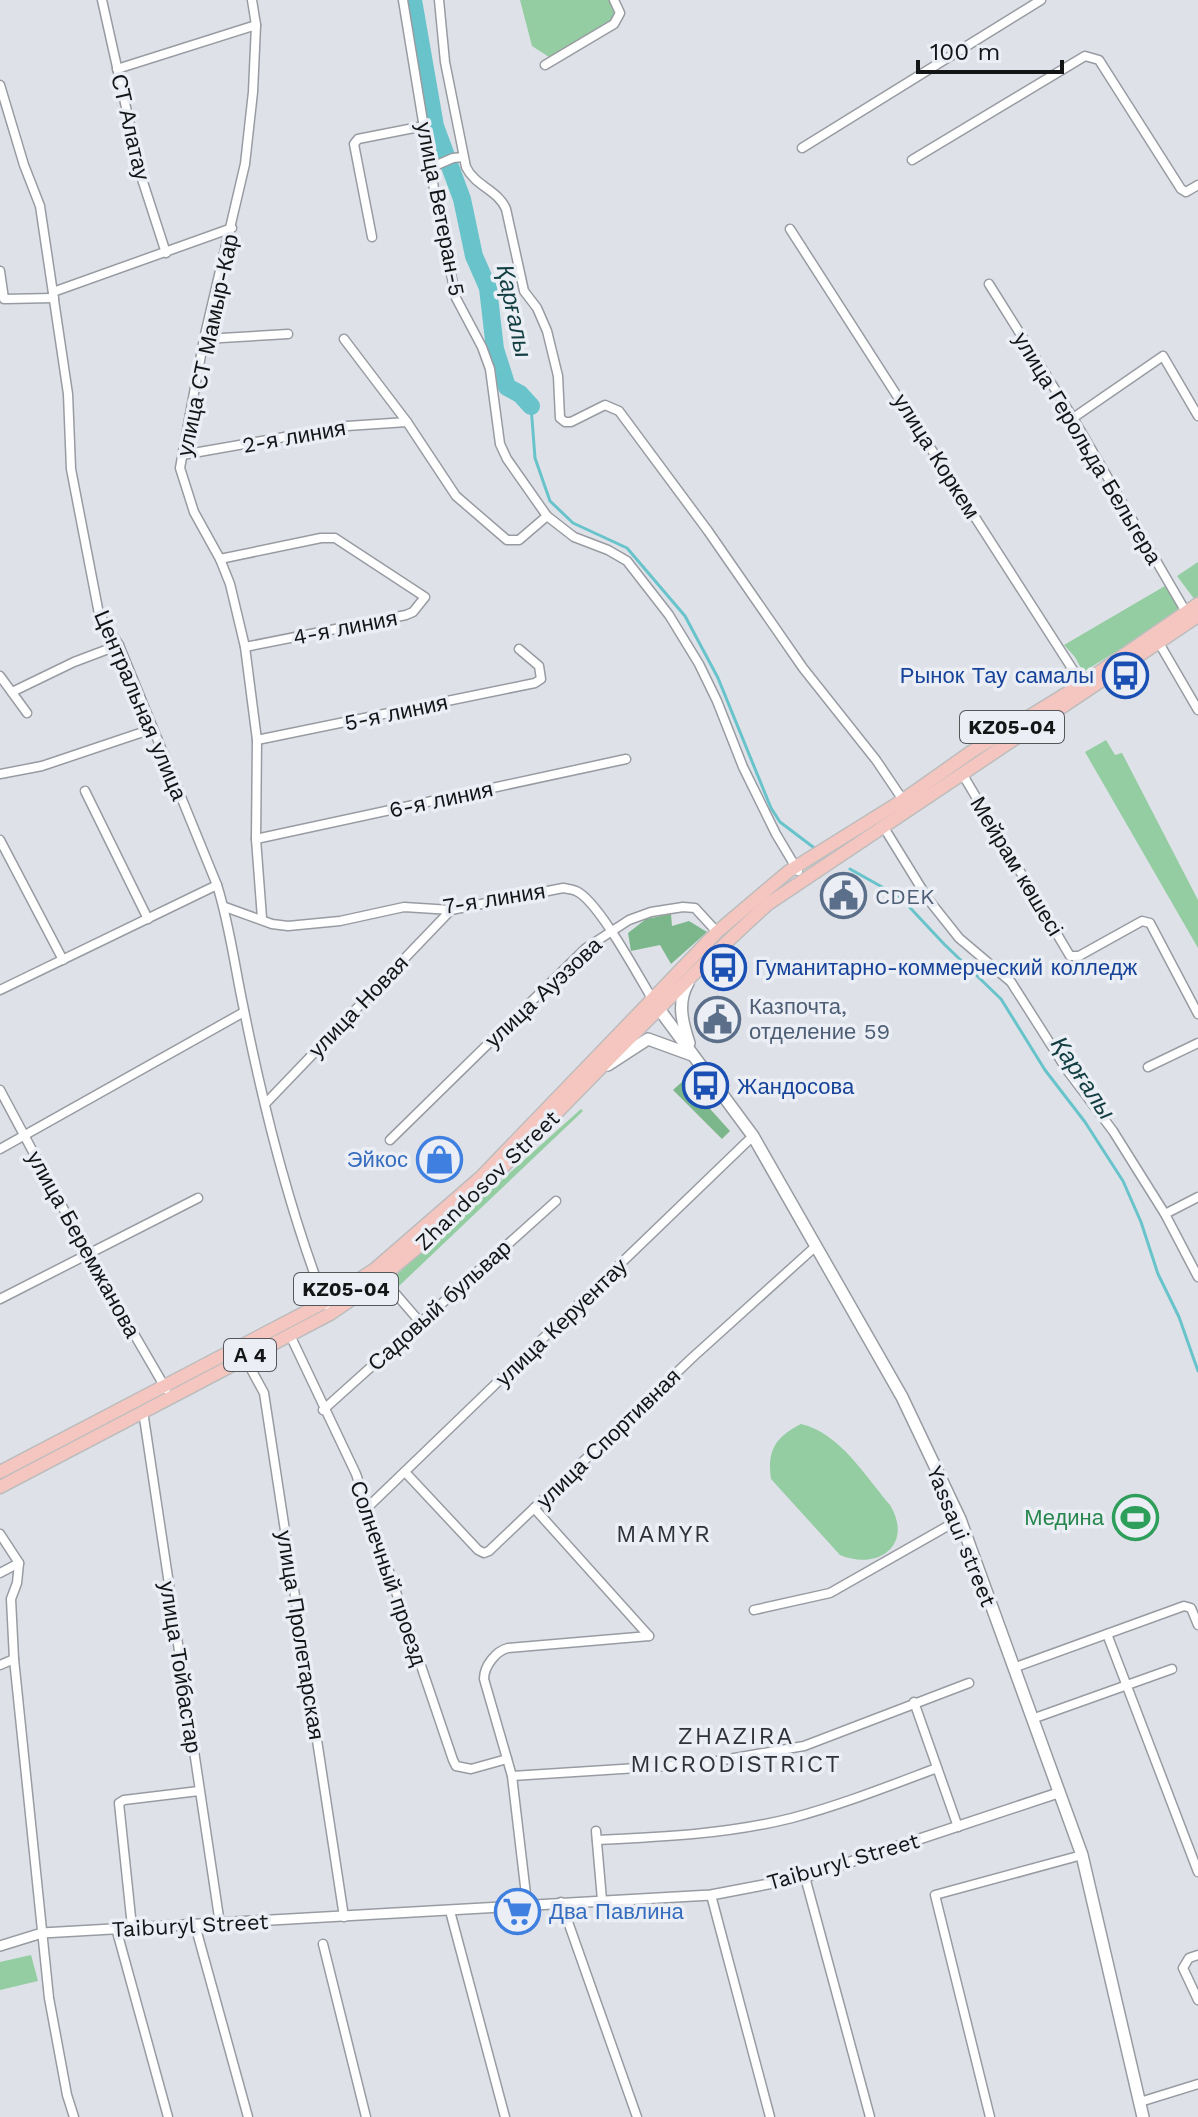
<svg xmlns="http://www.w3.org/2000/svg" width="1198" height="2117" font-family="'Work Sans',sans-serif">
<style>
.green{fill:#93cda1}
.forest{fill:#7cb78b}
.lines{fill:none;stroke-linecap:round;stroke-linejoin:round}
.stream{stroke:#68c3cb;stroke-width:3}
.river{stroke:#68c3cb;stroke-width:18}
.minor-casing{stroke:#989ca2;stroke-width:11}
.tertiary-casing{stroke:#989ca2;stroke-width:12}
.secondary-casing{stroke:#989ca2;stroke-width:14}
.primary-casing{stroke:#bdbdbe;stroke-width:15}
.minor{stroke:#fff;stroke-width:8}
.tertiary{stroke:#fff;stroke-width:9}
.secondary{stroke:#fff;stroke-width:11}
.primary{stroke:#f4c6bf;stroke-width:12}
.labels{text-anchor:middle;stroke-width:7;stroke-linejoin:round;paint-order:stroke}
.shield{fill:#ebeff5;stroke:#54565a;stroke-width:2}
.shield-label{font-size:20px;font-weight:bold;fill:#141517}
.street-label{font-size:22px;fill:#141517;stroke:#ebeff5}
.transit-label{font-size:22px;fill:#164399;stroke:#ebeff5;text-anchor:start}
.service-label{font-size:22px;fill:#4e5e75;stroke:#ebeff5;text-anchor:start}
.shop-label{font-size:22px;fill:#366cbe;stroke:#ebeff5;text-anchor:end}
.leisure-label{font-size:22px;fill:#27864d;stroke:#ebeff5;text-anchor:end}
.water-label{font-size:24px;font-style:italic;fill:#123e42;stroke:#ebeff5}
.neighbourhood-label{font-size:24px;letter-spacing:2px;fill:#2f3337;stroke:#ebeff5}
</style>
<rect width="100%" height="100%" fill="#dee2e8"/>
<g class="green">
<path d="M520 0H610L614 6V18L549 57 532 46Z"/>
<path d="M1198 562V597L1195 600 1177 576Z"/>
<path d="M1170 583 1185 609 1083 672 1075 657 1064 645Z"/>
<path d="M1106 740 1115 755 1122 753 1198 900V948L1085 752Z"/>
<path d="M581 1109 583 1111 399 1286 394 1277Z"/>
<path d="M801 1424C840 1433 865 1476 890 1505 914 1545 878 1571 840 1555L771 1479C767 1451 775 1437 801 1424Z"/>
<path d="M31 1955 38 1981 0 1990V1962Z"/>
</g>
<g class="forest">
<path d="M671 914 672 926 689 921 707 932 671 964 660 945 631 951 628 933 646 919Z"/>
<path d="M684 1080 730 1131 722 1139 673 1090Z"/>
</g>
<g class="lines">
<g class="stream">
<path d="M531 406 535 458 550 501 573 523 627 548 685 616 718 678 771 808 780 822 817 850"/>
<path d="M850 869 900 897 944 944 1001 999 1045 1070 1085 1122 1123 1181 1141 1222 1158 1274 1179 1317 1198 1371"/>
</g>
<path class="river" d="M413 0 435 126 462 199 474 256 488 288 495 349 507 387 520 394 531 406"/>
<defs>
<g id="minor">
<path d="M102 0 142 179 166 253"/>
<path d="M252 0 256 25 253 92 245 164 204 339 180 468 194 512 220 559 230 584 245 647 257 740 256 839 262 918"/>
<path d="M403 0 436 201 456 298 482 347 490 369 500 444 507 459 547 516 574 537 608 550 627 561 669 615 699 664 717 701 743 767 776 834 798 871"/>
<path d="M439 0 445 62 466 167C475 186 498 190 506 209L524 291 537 308 547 331 558 376 560 418 565 422H571L605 405 619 411 708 531 803 668 876 760 903 800"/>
<path d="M545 65 614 24 620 13 614 0"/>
<path d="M117 69 256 25"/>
<path d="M0 85 24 165 40 206 68 394 71 469 99 614 119 645 217 885C230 926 235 969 244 1010 264 1110 289 1210 326 1305"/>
<path d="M802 148 1041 0"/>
<path d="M912 160 1085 56 1099 60 1181 189 1186 192 1198 185"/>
<path d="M430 168 453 158 463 157"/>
<path d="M790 229 1082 684"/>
<path d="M372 237 354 144 358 139 424 126"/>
<path d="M0 271 4 299 54 298"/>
<path d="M989 284 1073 418 1186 612"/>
<path d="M53 292 232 228"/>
<path d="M204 339 288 334"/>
<path d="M344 339 407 422 456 496 507 540H519L547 516"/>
<path d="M1073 418 1163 356 1198 416"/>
<path d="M182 455 347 426 407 422"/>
<path d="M220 559 321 538H335L425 597 413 612 406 615 245 647"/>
<path d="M1159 643 1198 710"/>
<path d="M0 676 27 713"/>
<path d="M12 692 74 662 119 645"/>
<path d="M257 740 535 683 541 679 539 666 519 649"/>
<path d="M0 774 42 766 152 729"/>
<path d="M963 775 1070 956H1079L1142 921 1150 923 1198 1014"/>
<path d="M85 791 148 919"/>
<path d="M883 826 928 899 959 938 1011 982 1067 1070 1113 1131 1165 1214"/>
<path d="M256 839 626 759"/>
<path d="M0 840 63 960"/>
<path d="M225 907 272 924 288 926 340 921 404 907 451 910 563 888C568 889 572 889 576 891 598 900 640 979 654 1002"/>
<path d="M0 990 217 885"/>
<path d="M1148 1067 1198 1043"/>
<path d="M0 1090 87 1253 166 1389"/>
<path d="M266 1103 451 910"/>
<path d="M390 1140 586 948 629 920 651 912 683 907 695 908 717 932"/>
<path d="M0 1149 244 1012"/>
<path d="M1198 1197 1165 1214 1198 1277"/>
<path d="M382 1278 420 1322"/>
<path d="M0 1299 198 1198"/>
<path d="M290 1335 356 1474 453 1760 456 1766 471 1769 507 1759"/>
<path d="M245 1358 264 1393 344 1917"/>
<path d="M323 1410 556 1201"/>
<path d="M143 1411 220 1924"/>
<path d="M405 1472 478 1550 484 1553 489 1551 693 1357 816 1246"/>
<path d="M368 1507 753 1136"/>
<path d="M534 1508 649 1636"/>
<path d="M0 1534 19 1563 17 1583 11 1599 14 1659 49 1998 67 2095 74 2117"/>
<path d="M0 1573 19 1563"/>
<path d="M754 1610 830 1593 960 1519"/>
<path d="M1107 1634 1198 1872"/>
<path d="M0 1665 14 1659"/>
<path d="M1013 1668 1184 1606 1191 1608 1198 1625"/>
<path d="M914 1702 958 1827"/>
<path d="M1032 1719 1172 1669"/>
<path d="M512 1776 700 1764 804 1746 969 1683"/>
<path d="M596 1831 602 1900"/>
<path d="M597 1840C663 1837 728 1834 792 1818 841 1805 889 1786 937 1768"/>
<path d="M805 1877 870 2117"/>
<path d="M711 1895 770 2117"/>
<path d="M561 1902 637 2117"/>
<path d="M527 1903 512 1776 484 1679C484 1666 496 1651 508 1648L649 1636"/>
<path d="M450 1911 505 2117"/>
<path d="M195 1925 248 2117"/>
<path d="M132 1927 119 1803 124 1800 199 1791"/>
<path d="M116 1928 168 2117"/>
<path d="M323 1944 366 2117"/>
<path d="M1198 1955 1189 1958 1183 1968 1198 2000"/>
<path d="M1140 2102 1198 2084"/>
<path d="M990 2117 935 1895 1082 1855"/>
</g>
<path id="tertiary" d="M0 1946 42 1933 711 1895 805 1877 1058 1793"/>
<g id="secondary">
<path d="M688 983C677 1002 682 1022 689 1043"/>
<path d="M659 1009 753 1136 902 1397 960 1519 1082 1855 1143 2117"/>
<path d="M608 1065 648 1039 692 1055"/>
</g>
<g id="primary">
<path d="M0 1472 325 1302 375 1269 481 1177 717 932 789 871 903 800 971 752 1082 684 1198 604"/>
<path d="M0 1487 330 1314C405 1265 468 1202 531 1139 609 1060 685 979 768 904L1198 616"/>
</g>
</defs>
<use href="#minor" class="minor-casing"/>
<use href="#tertiary" class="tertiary-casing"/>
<use href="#secondary" class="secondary-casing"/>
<use href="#primary" class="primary-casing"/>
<use href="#minor" class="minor"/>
<use href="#tertiary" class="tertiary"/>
<use href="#secondary" class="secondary"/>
<use href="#primary" class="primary"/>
</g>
<defs>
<symbol id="bus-ring" viewBox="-11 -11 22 22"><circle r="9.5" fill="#ebeff5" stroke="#1a4fb4" stroke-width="1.5"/><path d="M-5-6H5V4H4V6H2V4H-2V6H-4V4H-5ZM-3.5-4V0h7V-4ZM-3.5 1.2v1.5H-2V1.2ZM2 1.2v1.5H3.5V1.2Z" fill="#1a4fb4"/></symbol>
<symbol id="civic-ring" viewBox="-11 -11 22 22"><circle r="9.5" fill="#ebeff5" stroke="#5c6f8a" stroke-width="1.5"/><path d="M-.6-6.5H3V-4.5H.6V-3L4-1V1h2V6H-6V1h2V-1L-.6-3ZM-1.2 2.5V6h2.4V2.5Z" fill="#5c6f8a"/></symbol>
<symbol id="shop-ring" viewBox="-11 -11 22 22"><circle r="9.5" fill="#ebeff5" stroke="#3f7fe0" stroke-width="1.5"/><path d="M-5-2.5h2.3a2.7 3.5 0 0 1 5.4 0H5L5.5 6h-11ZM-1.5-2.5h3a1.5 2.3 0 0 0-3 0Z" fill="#3f7fe0"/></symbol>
<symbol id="stadium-ring" viewBox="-11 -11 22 22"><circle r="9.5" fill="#ebeff5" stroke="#2e9e5b" stroke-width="1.5"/><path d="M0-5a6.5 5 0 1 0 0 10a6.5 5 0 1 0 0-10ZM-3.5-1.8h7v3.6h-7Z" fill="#2e9e5b"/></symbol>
<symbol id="supermarket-ring" viewBox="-11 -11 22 22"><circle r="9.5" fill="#ebeff5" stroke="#3f7fe0" stroke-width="1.5"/><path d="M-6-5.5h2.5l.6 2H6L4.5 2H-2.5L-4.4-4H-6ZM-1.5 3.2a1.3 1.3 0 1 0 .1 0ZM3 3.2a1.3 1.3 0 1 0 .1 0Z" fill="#3f7fe0"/></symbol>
</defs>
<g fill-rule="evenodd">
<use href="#bus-ring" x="1100" y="650" width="51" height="51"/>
<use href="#civic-ring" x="818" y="870" width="51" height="51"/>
<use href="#bus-ring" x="698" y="942" width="51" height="51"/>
<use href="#civic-ring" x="692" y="994" width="51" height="51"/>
<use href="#bus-ring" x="680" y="1060" width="51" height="51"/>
<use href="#shop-ring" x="414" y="1134" width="51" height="51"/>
<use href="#stadium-ring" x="1110" y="1492" width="51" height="51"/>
<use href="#supermarket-ring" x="492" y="1886" width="51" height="51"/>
</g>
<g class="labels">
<g class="shield">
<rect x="960" y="711" width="104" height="32" rx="6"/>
<rect x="294" y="1273" width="104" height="32" rx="6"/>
<rect x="224" y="1339" width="52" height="32" rx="6"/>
</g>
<g class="shield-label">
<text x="1012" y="734">KZ05-04</text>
<text x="346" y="1296">KZ05-04</text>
<text x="250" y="1362">А 4</text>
</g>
<g class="street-label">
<text transform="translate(131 127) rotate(77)" y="8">СТ Алатау</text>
<text transform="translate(441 209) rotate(79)" y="8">улица Ветеран-5</text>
<text transform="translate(207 345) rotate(-78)" y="8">улица СТ Мамыр-Кар</text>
<text transform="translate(294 436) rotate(-10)" y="8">2-я линия</text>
<text transform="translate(1088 448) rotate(59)" y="8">улица Герольда Бельгера</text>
<text transform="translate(937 456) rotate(58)" y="8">улица Коркем</text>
<text transform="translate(345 627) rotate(-11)" y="8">4-я линия</text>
<text transform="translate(141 705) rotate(67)" y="8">Центральная улица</text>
<text transform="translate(396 712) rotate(-12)" y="8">5-я линия</text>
<text transform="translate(441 799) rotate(-12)" y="8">6-я линия</text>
<text transform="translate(1017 866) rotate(59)" y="8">Мейрам көшесі</text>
<text transform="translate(494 898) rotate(-9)" y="8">7-я линия</text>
<text transform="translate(543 992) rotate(-43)" y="8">улица Ауэзова</text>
<text transform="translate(358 1006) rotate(-46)" y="8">улица Новая</text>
<text transform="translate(487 1180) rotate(-44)" y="8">Zhandosov Street</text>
<text transform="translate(84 1244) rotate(61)" y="8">улица Беремжанова</text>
<text transform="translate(439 1305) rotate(-42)" y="8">Садовый бульвар</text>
<text transform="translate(561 1322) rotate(-44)" y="8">улица Керуентау</text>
<text transform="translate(608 1438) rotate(-44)" y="8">улица Спортивная</text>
<text transform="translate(962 1536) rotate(68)" y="8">Yassaui street</text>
<text transform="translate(389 1573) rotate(71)" y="8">Солнечный проезд</text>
<text transform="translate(301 1635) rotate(81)" y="8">улица Пролетарская</text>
<text transform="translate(181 1667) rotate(81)" y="8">улица Тойбастар</text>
<text transform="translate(843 1861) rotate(-16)" y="8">Taiburyl Street</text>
<text transform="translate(190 1925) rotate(-3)" y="8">Taiburyl Street</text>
</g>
<g class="transit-label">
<text x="1094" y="683" text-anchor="end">Рынок Тау самалы</text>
<text x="755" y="975">Гуманитарно-коммерческий колледж</text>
<text x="737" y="1094">Жандосова</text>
</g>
<g class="service-label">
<text x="875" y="904">CDEK</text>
<text x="749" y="1014">Казпочта,<tspan x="749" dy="25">отделение 59</tspan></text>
</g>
<g class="shop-label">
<text x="408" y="1167">Эйкос</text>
<text x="549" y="1919" text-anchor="start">Два Павлина</text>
</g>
<g class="leisure-label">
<text x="1104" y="1525">Медина</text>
</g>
<g class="water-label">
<text transform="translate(514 311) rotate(78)" y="8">Қарғалы</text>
<text transform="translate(1083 1078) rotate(56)" y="8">Қарғалы</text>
</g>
<g class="neighbourhood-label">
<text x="664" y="1542">MAMYR</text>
<text x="736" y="1744">ZHAZIRA<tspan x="736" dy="28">MICRODISTRICT</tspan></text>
</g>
</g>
<path d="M918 60v12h144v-12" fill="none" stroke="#141517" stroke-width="4"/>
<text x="930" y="60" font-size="24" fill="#141517" stroke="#ebeff5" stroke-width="6" paint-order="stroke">100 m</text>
</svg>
